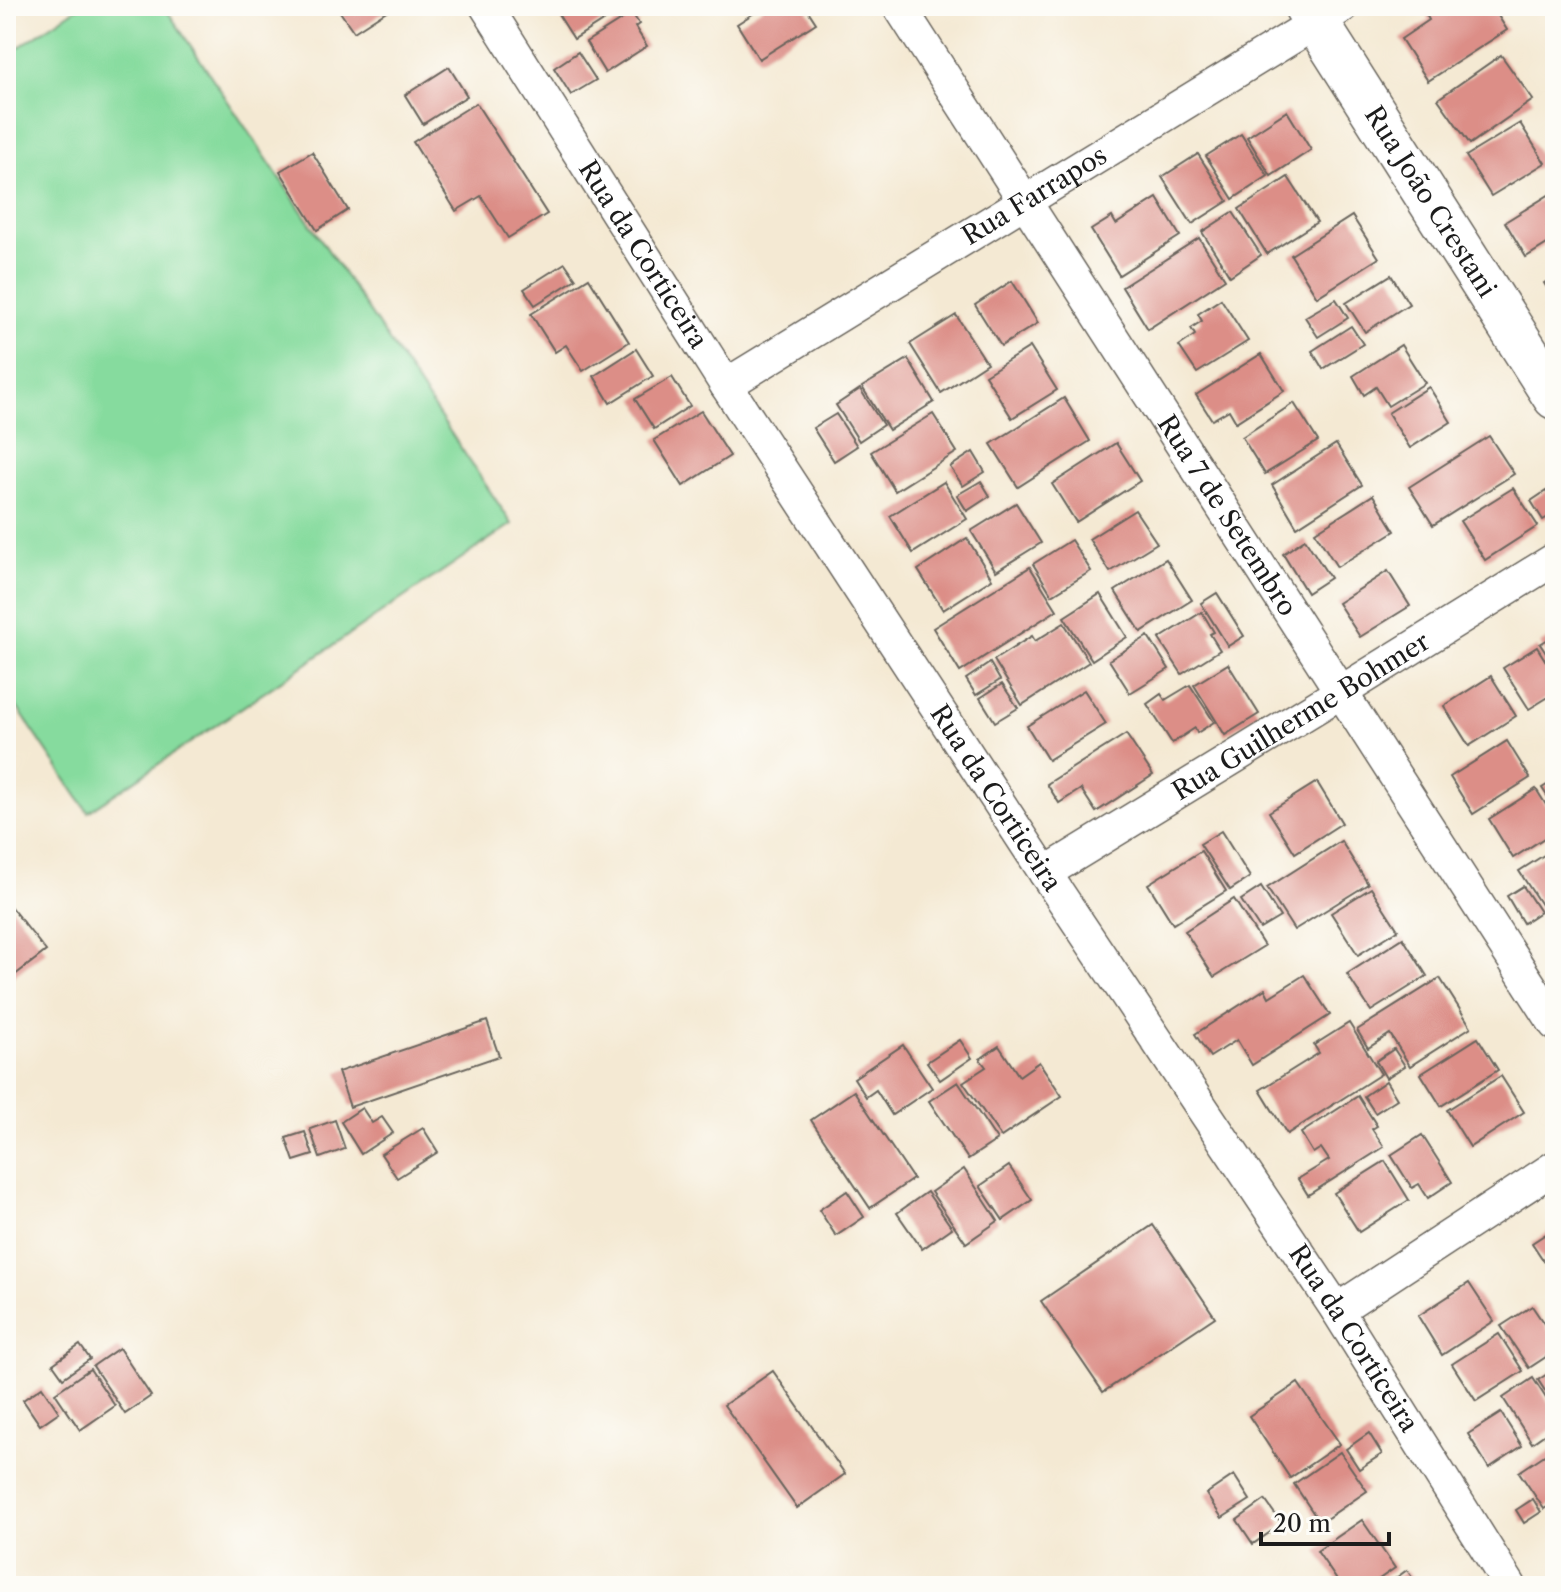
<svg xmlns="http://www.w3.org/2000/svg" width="1561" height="1592" font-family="'Libre Caslon Text',serif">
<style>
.green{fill:#86db9e;stroke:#517c5d;stroke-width:2}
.building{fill:#dc8e87}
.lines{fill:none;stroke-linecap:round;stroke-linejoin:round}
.street-casing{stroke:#68645c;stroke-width:35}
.secondary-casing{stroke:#68645c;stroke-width:47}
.street{stroke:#fff;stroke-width:32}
.secondary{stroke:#fff;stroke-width:44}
.labels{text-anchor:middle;stroke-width:7;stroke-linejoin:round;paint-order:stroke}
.street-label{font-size:26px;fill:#1c1c1c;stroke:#fdfcf7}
</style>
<rect width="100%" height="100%" fill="#fdfcf7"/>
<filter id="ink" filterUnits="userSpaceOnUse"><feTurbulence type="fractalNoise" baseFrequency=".0125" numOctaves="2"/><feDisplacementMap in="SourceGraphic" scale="16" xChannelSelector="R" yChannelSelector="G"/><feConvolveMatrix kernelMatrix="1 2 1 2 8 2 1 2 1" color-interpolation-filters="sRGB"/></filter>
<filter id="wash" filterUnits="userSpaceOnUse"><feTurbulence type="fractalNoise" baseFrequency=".006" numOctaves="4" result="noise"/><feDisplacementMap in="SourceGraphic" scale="32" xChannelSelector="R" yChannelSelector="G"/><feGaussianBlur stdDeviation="1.8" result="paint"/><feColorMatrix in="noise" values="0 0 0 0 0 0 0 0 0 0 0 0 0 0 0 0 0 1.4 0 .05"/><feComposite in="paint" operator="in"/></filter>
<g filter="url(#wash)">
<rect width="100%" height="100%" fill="#f4e9d3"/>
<path class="green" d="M80 6H164L512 524 88 812 6 691V56Z"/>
<g id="blocks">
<g class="building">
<path d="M336 6H394L354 32Z"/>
<path d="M553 6H626L574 39Z"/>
<path d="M765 6H805L816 23 759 59 737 24Z"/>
<path d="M1427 6H1492L1507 30 1428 81 1401 39 1429 20 1423 9Z"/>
<path d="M632 13 639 24 635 27 647 46 605 73 586 42Z"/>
<path d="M578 52 596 80 571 95 554 68Z"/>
<path d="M1501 55 1533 100 1470 144 1438 99Z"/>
<path d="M449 67 467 96 423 124 405 95Z"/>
<path d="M476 103 547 214 508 238 481 196 456 211 413 142Z"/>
<path d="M1287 111 1311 150 1271 176 1247 137Z"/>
<path d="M1520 123 1545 163 1491 196 1466 156Z"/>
<path d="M1241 134 1268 176 1233 199 1206 156Z"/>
<path d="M312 152 348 210 317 230 280 171Z"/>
<path d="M1198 154 1228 201 1192 224 1162 177Z"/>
<path d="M1288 177 1317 222 1267 254 1239 209Z"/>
<path d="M1555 191V239L1526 257 1505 222Z"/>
<path d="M1157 198 1180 236 1119 275 1091 230 1112 217 1116 224Z"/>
<path d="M1233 212 1261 255 1230 276 1202 232Z"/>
<path d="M1352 216 1379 258 1317 297 1291 255Z"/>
<path d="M1199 238 1225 279 1148 329 1122 287Z"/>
<path d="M565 263 576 279 535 305 524 289Z"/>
<path d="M1391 275 1409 304 1365 332 1346 303Z"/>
<path d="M1555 276V301L1544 283Z"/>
<path d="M589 278 629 342 583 371 566 345 555 352 531 314Z"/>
<path d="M1012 281 1038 323 1001 346 975 305Z"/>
<path d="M1221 299 1248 341 1197 373 1179 346 1195 335 1191 328 1202 321 1198 314Z"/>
<path d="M1336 299 1348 318 1318 337 1305 317Z"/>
<path d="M956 315 987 363 941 393 910 344Z"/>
<path d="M1351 326 1363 344 1323 369 1312 351Z"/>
<path d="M1401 345 1425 383 1388 406 1376 387 1364 395 1353 376Z"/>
<path d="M1030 347 1057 390 1012 418 985 375Z"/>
<path d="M636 349 653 376 610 403 594 376Z"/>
<path d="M1261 354 1284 391 1236 422 1229 410 1212 420 1196 395Z"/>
<path d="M908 359 934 402 889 430 862 387Z"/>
<path d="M672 377 690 406 654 429 635 399Z"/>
<path d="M1429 387 1451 422 1410 448 1388 413Z"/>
<path d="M860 389 883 425 859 441 836 405Z"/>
<path d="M1064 398 1090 441 1018 487 991 444Z"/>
<path d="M1294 403 1318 441 1265 474 1242 437Z"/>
<path d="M701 411 730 456 683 486 654 440Z"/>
<path d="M836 414 857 446 834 461 813 428Z"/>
<path d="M933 414 957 452 895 491 871 452Z"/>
<path d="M1489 436 1514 474 1433 525 1409 487Z"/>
<path d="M1116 443 1140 481 1076 522 1052 484Z"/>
<path d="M1336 444 1362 485 1297 527 1272 485Z"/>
<path d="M973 452 985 472 963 486 950 467Z"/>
<path d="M981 481 990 496 967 511 957 495Z"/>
<path d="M944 482 967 519 913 553 890 516Z"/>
<path d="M1513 488 1538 526 1485 560 1460 521Z"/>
<path d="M1546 491 1555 506V513L1543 520 1531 501Z"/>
<path d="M1373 495 1395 531 1337 567 1315 532Z"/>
<path d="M1016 503 1041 543 996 571 971 531Z"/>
<path d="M1135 510 1157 543 1110 572 1089 539Z"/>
<path d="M967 538 992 579 943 610 918 570Z"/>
<path d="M1305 539 1330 578 1307 593 1283 554Z"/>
<path d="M1071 540 1091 571 1052 595 1033 564Z"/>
<path d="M1166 559 1192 600 1141 632 1115 591Z"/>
<path d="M1030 567 1057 610 960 672 933 628Z"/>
<path d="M1388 571 1410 606 1360 637 1338 603Z"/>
<path d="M1217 593 1244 636 1228 646 1201 603Z"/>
<path d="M1100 594 1127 637 1092 660 1064 617Z"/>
<path d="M1202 612 1214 632 1210 634 1220 650 1182 674 1159 639Z"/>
<path d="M1064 623 1089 662 1022 705 994 660 1032 636 1035 641Z"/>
<path d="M1555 635V667L1540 644Z"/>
<path d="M1148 636 1169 669 1130 693 1109 660Z"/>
<path d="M1537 647 1555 676V693L1529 709 1503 668Z"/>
<path d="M990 663 1000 680 976 695 966 679Z"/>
<path d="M1228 664 1259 714 1225 735 1194 685Z"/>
<path d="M1491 676 1516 716 1469 746 1444 706Z"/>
<path d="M1002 684 1018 708 995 722 980 698Z"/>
<path d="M1190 685 1214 722 1197 733 1195 728 1172 743 1147 704 1161 694 1165 700Z"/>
<path d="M1084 690 1106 724 1048 760 1027 726Z"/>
<path d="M1126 734 1153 775 1096 812 1081 789 1059 803 1047 784Z"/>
<path d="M1507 741 1530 778 1473 814 1450 777Z"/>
<path d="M1555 780V808L1542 788Z"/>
<path d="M1317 782 1342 823 1295 853 1269 812Z"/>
<path d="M1536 789 1555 819V831L1513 858 1489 819Z"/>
<path d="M1221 831 1250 877 1230 890 1200 844Z"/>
<path d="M1341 841 1368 884 1294 930 1267 888Z"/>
<path d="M1555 848V905L1545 911 1519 871Z"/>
<path d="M1201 851 1226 891 1173 924 1148 884Z"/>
<path d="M1523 886 1540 912 1523 923 1507 896Z"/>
<path d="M1261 887 1280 917 1260 929 1241 900Z"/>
<path d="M1371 888 1398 930 1358 955 1331 913Z"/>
<path d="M1234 899 1264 946 1214 977 1185 931Z"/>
<path d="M6 901 46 951 6 982Z"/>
<path d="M1403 938 1427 976 1371 1011 1347 974Z"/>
<path d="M1304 975 1330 1015 1252 1065 1237 1040 1210 1057 1195 1034 1265 989 1269 997Z"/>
<path d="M1440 978 1471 1027 1410 1066 1390 1034 1368 1048 1357 1030Z"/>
<path d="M487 1021 499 1056 350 1107 338 1072Z"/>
<path d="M1349 1023 1381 1074 1287 1134 1260 1090 1319 1053 1314 1045Z"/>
<path d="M1478 1038 1498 1070 1441 1106 1421 1074Z"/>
<path d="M960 1040 972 1058 940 1080 927 1062Z"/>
<path d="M903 1045 932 1088 892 1115 876 1090 866 1097 854 1078Z"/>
<path d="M999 1046 1019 1076 1039 1062 1062 1096 1001 1137 963 1082 986 1067 980 1059Z"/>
<path d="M1394 1049 1405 1066 1386 1078 1376 1061Z"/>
<path d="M1501 1076 1524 1112 1470 1147 1447 1110Z"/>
<path d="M1386 1081 1397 1099 1375 1113 1364 1096Z"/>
<path d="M958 1082 997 1140 968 1159 929 1101Z"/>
<path d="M854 1091 913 1179 870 1208 811 1120Z"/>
<path d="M1358 1096 1377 1126 1372 1129 1384 1147 1308 1195 1298 1179 1329 1160 1321 1148 1313 1153 1301 1133Z"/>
<path d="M362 1108 372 1123 382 1117 393 1133 361 1154 341 1122Z"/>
<path d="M335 1120 345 1149 320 1158 310 1129Z"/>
<path d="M423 1128 438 1152 397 1178 381 1154Z"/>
<path d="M305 1132 313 1155 294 1161 286 1138Z"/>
<path d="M1422 1135 1452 1182 1428 1198 1419 1184 1412 1188 1391 1155Z"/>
<path d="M1385 1161 1409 1200 1359 1232 1334 1193Z"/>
<path d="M1009 1166 1032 1200 1003 1220 980 1186Z"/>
<path d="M964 1169 998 1221 966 1243 931 1192Z"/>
<path d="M847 1191 864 1217 836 1236 819 1210Z"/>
<path d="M927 1192 952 1228 922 1249 897 1213Z"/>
<path d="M1153 1225 1215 1317 1103 1392 1041 1301Z"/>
<path d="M1555 1228V1278L1532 1243Z"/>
<path d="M1469 1283 1494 1321 1442 1355 1418 1316Z"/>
<path d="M1532 1306 1555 1340V1351L1529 1368 1501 1326Z"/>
<path d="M1499 1334 1523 1371 1476 1401 1452 1364Z"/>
<path d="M80 1345 90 1359 63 1378 53 1364Z"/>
<path d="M119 1348 151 1396 125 1414 93 1366Z"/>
<path d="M90 1369 115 1406 80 1430 55 1393Z"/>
<path d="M1555 1369V1406L1538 1380Z"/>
<path d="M773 1371 845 1474 797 1508 724 1405Z"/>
<path d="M1533 1378 1555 1412V1427L1532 1443 1503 1398Z"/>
<path d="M1298 1383 1340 1444 1290 1478 1249 1416Z"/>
<path d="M42 1387 59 1412 40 1425 23 1400Z"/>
<path d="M1501 1413 1522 1446 1489 1468 1468 1434Z"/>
<path d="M1369 1433 1382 1454 1359 1469 1346 1449Z"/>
<path d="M1555 1448V1502L1544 1509 1519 1472Z"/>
<path d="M1340 1452 1367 1491 1320 1523 1294 1484Z"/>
<path d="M1234 1475 1250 1500 1222 1518 1206 1494Z"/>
<path d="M1533 1499 1541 1512 1524 1523 1516 1510Z"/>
<path d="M1265 1500 1282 1524 1253 1544 1237 1520Z"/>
<path d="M1362 1520 1395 1568 1369 1586H1341L1317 1551Z"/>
<path d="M1407 1570 1418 1586H1385Z"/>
</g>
</g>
</g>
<g filter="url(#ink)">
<use href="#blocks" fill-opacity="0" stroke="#68645c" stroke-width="2"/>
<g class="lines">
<defs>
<g id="street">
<path id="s1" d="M486 6 726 385 1045 873 1337 1310 1510 1586"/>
<path id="s2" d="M899 6 1555 1024"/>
<path id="s3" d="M726 385 1343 6"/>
<path id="s4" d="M1045 873 1341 692 1555 559"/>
<path d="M1337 1310 1555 1167"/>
</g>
<g id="secondary">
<path id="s5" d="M1306 6 1555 397"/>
</g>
</defs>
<use href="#street" class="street-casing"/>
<use href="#secondary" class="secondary-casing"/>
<use href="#street" class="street"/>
<use href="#secondary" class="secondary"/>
</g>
</g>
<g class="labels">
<g class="street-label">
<text dy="9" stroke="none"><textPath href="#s3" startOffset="362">Rua Farrapos</textPath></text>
<text dy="9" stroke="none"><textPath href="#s5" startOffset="232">Rua João Crestani</textPath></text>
<text dy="9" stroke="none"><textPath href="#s1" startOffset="294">Rua da Corticeira</textPath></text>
<text dy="9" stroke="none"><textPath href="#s2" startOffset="606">Rua 7 de Setembro</textPath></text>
<text dy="9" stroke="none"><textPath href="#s4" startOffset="300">Rua Guilherme Bohmer</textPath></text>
<text dy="9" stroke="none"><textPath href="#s1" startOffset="942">Rua da Corticeira</textPath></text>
<text dy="9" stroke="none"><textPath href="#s1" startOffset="1590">Rua da Corticeira</textPath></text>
</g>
</g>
<rect width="1561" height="1592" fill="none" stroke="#fdfcf7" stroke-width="32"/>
<path d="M1261 1532v12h128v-12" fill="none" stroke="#1c1c1c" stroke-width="4"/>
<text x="1273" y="1532" font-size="24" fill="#1c1c1c" stroke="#fdfcf7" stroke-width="6" paint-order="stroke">20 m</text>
</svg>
